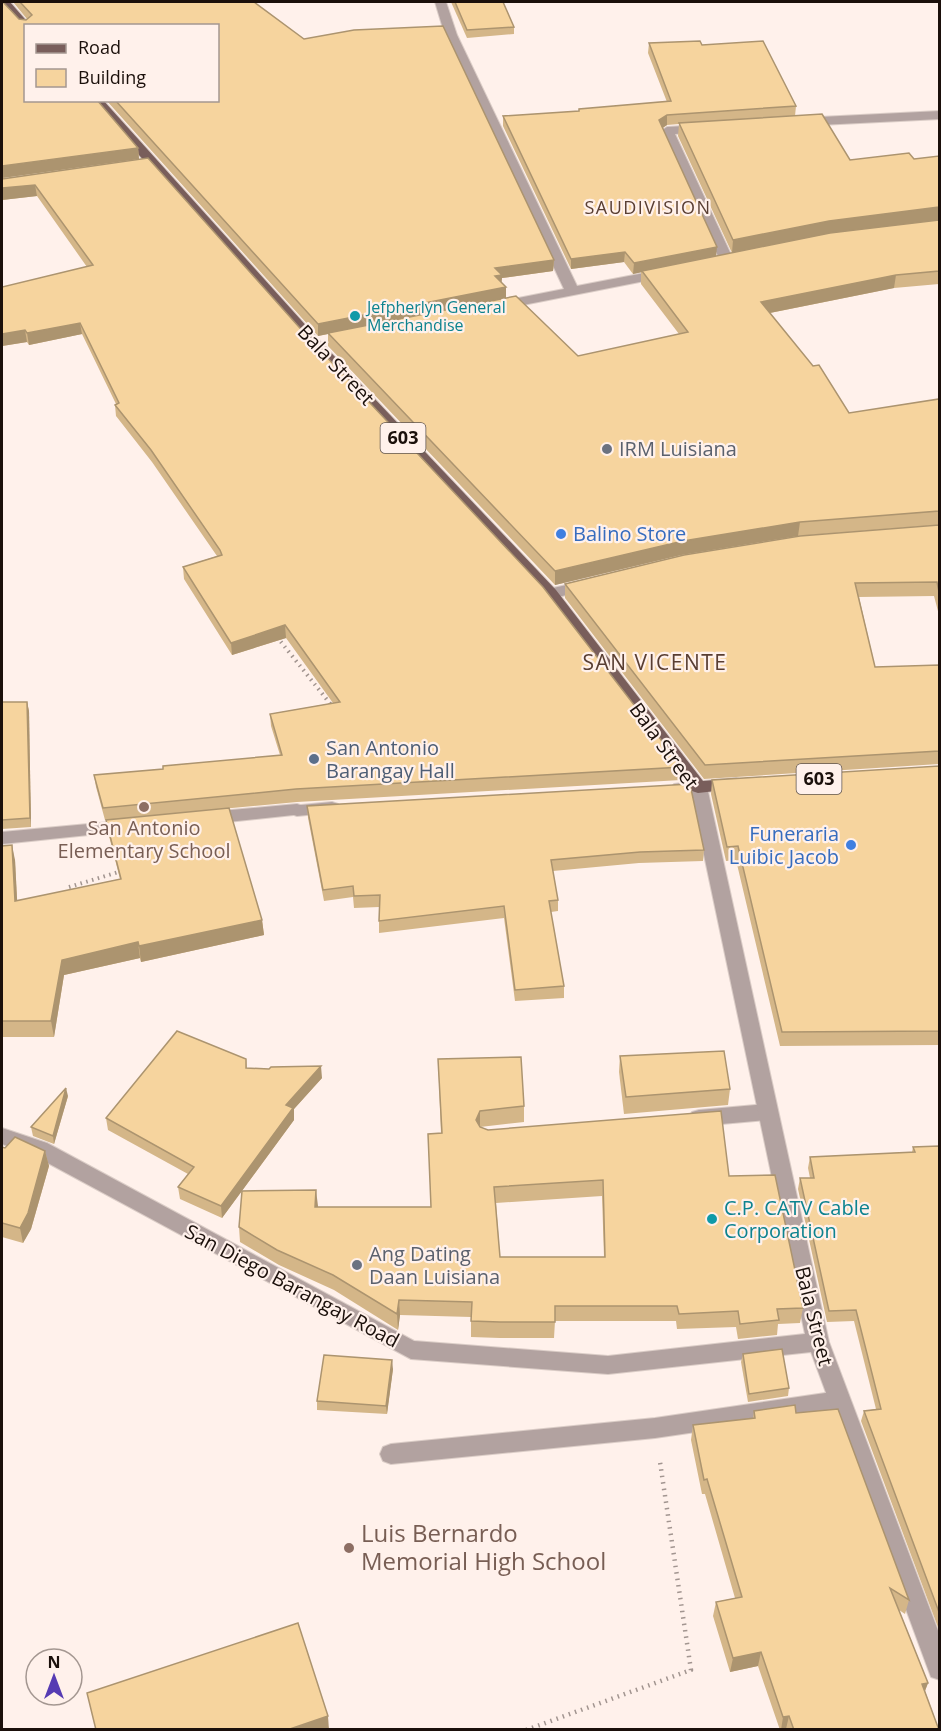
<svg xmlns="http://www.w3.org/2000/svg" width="941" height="1731" font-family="'Open Sans',sans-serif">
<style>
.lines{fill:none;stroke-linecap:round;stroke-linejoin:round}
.service-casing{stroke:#dbcdc7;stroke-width:2}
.minor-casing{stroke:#dbcdc7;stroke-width:2}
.primary-casing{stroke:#dbcdc7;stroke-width:2}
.path-far1{stroke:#a29590;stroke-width:4;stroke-dasharray:1.5 4.5;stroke-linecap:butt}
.path{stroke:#a29590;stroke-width:4.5;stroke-dasharray:1.5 5;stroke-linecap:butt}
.service{fill:#b2a2a0;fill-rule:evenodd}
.minor{fill:#b2a2a0;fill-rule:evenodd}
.primary{fill:#795e5b;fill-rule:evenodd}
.wall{fill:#d4b688;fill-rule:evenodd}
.shaded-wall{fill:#ac946f}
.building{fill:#f6d49e;stroke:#ac946f;stroke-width:1.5;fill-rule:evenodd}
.culture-dot{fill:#0f9aa8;stroke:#fff1eb;stroke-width:2}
.worship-dot{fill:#6b7280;stroke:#fff1eb;stroke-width:2}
.shop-dot{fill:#3f7fe0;stroke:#fff1eb;stroke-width:2}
.service-dot{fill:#5c6f8a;stroke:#fff1eb;stroke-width:2}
.education-dot{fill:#8d6e63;stroke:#fff1eb;stroke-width:2}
.labels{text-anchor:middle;stroke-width:4.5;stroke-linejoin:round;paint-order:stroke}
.far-culture-label{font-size:16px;fill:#0d838f;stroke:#fff1eb;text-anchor:start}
.far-neighbourhood-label{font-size:18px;letter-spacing:1.5px;fill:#593e32;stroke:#fff1eb}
.shield{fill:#fff1eb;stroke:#5f544e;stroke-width:1.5}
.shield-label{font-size:18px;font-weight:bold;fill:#1b100b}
.street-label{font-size:20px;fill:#1b100b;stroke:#fff1eb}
.worship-label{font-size:20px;fill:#5b616d;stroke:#fff1eb;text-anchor:start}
.shop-label{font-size:20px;fill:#366cbe;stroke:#fff1eb;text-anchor:start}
.service-label{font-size:20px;fill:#4e5e75;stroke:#fff1eb;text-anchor:start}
.education-label{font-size:20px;fill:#785e54;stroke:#fff1eb}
.culture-label{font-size:20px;fill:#0d838f;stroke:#fff1eb;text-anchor:start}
.neighbourhood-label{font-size:21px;letter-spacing:1.5px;fill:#593e32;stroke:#fff1eb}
.near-education-label{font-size:24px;fill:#785e54;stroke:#fff1eb;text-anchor:start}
</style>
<rect width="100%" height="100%" fill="#fff1eb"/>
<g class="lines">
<defs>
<g id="service">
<path d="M297 804 303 806 306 810 303 814 209 824 203 822 200 818 203 814 209 812Z"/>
<path d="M131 820 137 822 140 826 137 830 2 844V832Z"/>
<path d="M768 1104 775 1106 778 1112 775 1118 768 1120 699 1126 692 1124 689 1118 692 1112 699 1110Z"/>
<path d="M839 1391 847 1394 850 1401 847 1408 839 1411 655 1438 391 1464 383 1461 380 1454 383 1447 391 1444 655 1418Z"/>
</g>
<g id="minor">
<path d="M435 2H446L457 35 577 286 665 269 672 273 670 276 498 310 493 309 491 306 493 303 564 289 445 35Z"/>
<path d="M940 111V119L800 126 794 122 800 118Z"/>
<path d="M701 125 707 129 705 132 675 134 734 261 732 264 710 268 703 264 705 261 719 258 661 131 667 127Z"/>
<path d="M589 580 597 585 595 588 550 599 542 594 544 590Z"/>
<path d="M698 781 704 783 707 787 829 1342 940 1636V1680L931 1677 928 1669 811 1352 608 1374 411 1359 33 1155 2 1144V1128L47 1143 414 1341 608 1356 805 1334 691 793 674 792 671 788 674 784Z"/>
<path d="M332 802 338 804 341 808 338 812 297 816 291 814 288 810 291 806Z"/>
</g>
<g id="primary">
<path d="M2 2H10L31 26H26V29L22 28 2 6Z"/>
<path d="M90 100H103L319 340 556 590 703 781 736 778 742 780 745 784 742 788 698 793 692 791 544 598 309 346Z"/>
</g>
</defs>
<use href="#service" class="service-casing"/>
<use href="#minor" class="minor-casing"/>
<use href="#primary" class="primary-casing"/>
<g class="path-far1">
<path d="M277 637 332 706"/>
<path d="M69 887 122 871"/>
</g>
<path class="path" d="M526 1730 691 1670 660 1462"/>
<use href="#service" class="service"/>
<use href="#minor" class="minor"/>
<use href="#primary" class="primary"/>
</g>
<g class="wall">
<path d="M13 2H254L554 260 553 271 502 278 501 283 506 287V298L578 356 679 334 641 284V272L633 274 624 262 571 269 503 126V116L579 111V109L667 102 648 53 649 43 702 45 796 106 795 116 850 160 914 159 939 156V284L894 288 770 313 849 413 939 399V525L798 536 681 555 555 585 328 346V334L318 336 106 100H218L26 26 138 148 139 159 2 178 19 19 26 20 27 19ZM679 124 678 136 732 253 716 256 663 128 667 125Z"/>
<path d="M451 2H503L514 27V34L467 38Z"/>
<path d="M148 158 682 767 681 780 297 802 105 820 96 787 94 775 163 769 280 755 271 726 270 714 333 703 286 638 232 655 184 579 183 567 217 556 152 462 116 416 115 405 116 404 82 334 29 345 27 342 2 346 87 267 37 196 2 200V179Z"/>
<path d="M939 525V615L934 596 859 597 875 667 939 665V764L704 779 565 598V584Z"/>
<path d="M2 702H27L29 711 31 827 2 829Z"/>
<path d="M939 766V1045L780 1046 736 860 726 861 711 794 712 780Z"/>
<path d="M307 806 704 850 703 861 639 863 553 871 558 900V911L551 912 564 986V998L515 1001 504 918 379 933V907L354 908 353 897 324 901 308 818Z"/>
<path d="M106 820 262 920 264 935 141 962 140 958 64 975 54 1037H2V846L15 860 17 901 120 879 109 836Z"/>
<path d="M620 1056 730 1089 728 1105 624 1114 619 1072Z"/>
<path d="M246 1059 247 1068 322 1078 294 1109V1120L222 1218 180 1199 178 1187 188 1174 108 1130 106 1118Z"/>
<path d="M438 1059 524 1106V1122L480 1127 488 1130 729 1176 803 1308 800 1323 778 1324 777 1335 738 1339 736 1327 677 1329 676 1321H555L554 1338H500L471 1337V1317L400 1315 398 1330 334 1290 279 1265 240 1242 239 1227 431 1207 428 1134 441 1133ZM602 1196 604 1257H500L496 1203Z"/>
<path d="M68 1096 54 1144 33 1136 31 1127Z"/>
<path d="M939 1146V1630L861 1421 864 1411 876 1409 854 1321 827 1322 798 1189 800 1178H810L808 1168 810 1157 912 1152 913 1147Z"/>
<path d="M2 1147 45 1151 49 1166 31 1229 23 1243 2 1237Z"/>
<path d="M743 1354 789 1388 788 1396 748 1402 741 1362Z"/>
<path d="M393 1369 387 1414 317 1410V1401Z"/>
<path d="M754 1411 796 1413 909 1600 905 1614 899 1610 928 1683 925 1691 939 1730H780L758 1666 730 1672 713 1616 716 1602 735 1598 705 1494H702L691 1440 693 1425 753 1418Z"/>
</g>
<g class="shaded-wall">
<path d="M667 115V125L659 130V120Z"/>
<path d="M138 148 139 159 2 178V179V166Z"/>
<path d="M35 185 37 196 2 200V188Z"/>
<path d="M939 207V220L732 253 733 240 829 221Z"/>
<path d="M717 247 716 257 633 274 634 263Z"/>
<path d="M625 252 624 262 571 269V259Z"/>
<path d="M554 260 553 271 502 278 501 287 495 288V268Z"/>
<path d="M896 275 894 288 759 315 761 302Z"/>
<path d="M506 287V298L318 336V324Z"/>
<path d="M80 323 82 334 29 345 27 333Z"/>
<path d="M25 330 27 342 2 346V334Z"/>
<path d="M800 522 798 536 681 555 555 585V571L683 541Z"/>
<path d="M285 625 286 638 232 655 231 643Z"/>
<path d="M27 702 29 711 31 827 30 818Z"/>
<path d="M12 845 15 860 18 917 15 901Z"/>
<path d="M262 920 264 935 141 962 139 946Z"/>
<path d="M138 942 140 958 64 975 54 1037 51 1021 62 960Z"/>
<path d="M321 1066 322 1078 294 1109V1120L222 1218 221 1206 286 1105Z"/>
<path d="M66 1088 68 1096 54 1144 53 1136Z"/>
<path d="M480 1111V1127L476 1120Z"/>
<path d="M45 1151 49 1166 31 1229 23 1243 20 1228Z"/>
<path d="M316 1190 318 1206 317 1223 315 1207Z"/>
<path d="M399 1300 400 1315 398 1330 397 1314Z"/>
<path d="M392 1360 393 1369 387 1414 386 1406Z"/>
<path d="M761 1652 758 1666 730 1672 733 1658Z"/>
<path d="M928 1683 923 1696 922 1684Z"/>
<path d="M328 1716 329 1730H287Z"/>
<path d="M789 1716 786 1729 781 1730 783 1717Z"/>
</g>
<g class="building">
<path d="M2 2H3L19 19 26 20 32 15 20 2H254L304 39 354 30 443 26 554 260 495 268 502 275 495 276 506 287 318 324 115 100H218V26H26V100H97L138 148 2 166Z"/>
<path d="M455 2H503L514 27 467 30Z"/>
<path d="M700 41 702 45 763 41 796 106 667 115 659 120 717 247 634 263 625 252 571 259 503 116 579 111V109L671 101 649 43Z"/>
<path d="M822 114 850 160 909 153 914 159 939 156V207L829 221 733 240 679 123Z"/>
<path d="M148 158 307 336 543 587 682 767 296 789 103 808 94 775 163 769V766L282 755 270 714 340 702 285 625 231 643 183 567 222 555 220 550 151 450 115 405 119 403 80 323 27 333 25 330 2 334V287L93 265 35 185 2 188V179Z"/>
<path d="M939 220V271L896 275 761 302 813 366 819 365 849 413 939 399V511L800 522 683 541 555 571 328 333 516 296 578 356 688 332 642 271 830 233Z"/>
<path d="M939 525V592L937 582 855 583 875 667 939 665V751L705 765 565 584 684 555 800 536Z"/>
<path d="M2 702H27L30 818 2 820Z"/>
<path d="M939 766V1031L782 1032 738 846 727 847 712 780Z"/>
<path d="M690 784 704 850 640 852 551 860 558 900 549 901 564 986 515 990 504 906 379 921 380 895 354 896 353 886 323 890 307 806Z"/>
<path d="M229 808 262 920 139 946 138 942 62 960 51 1021H2V846L12 845 15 901 121 879 106 820Z"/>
<path d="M177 1031 246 1059V1068L269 1069 271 1067 321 1066 286 1105 293 1108 221 1206 178 1187 194 1167 106 1118Z"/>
<path d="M724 1051 730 1089 626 1097 620 1056Z"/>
<path d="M521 1057 524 1106 480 1111 476 1120 480 1127 488 1130 721 1111 729 1176 775 1175 803 1308 777 1309 779 1320 740 1324 738 1311 679 1314 677 1306H555V1322H500L471 1321 472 1302 399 1300 397 1314 333 1275 277 1250 239 1227 242 1191 316 1190 315 1207H431L428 1134 442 1133 438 1059ZM603 1180 605 1257H500L494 1187Z"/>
<path d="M66 1088 53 1136 31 1127Z"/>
<path d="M15 1137 45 1151 28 1213 20 1228 2 1223V1147L5 1148Z"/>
<path d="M939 1146V1612L864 1411 881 1409 856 1310 829 1311 800 1178H814L810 1157 915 1152 913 1147Z"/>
<path d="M782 1349 789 1388 749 1394 743 1354Z"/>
<path d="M324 1355 392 1360 386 1406 317 1401Z"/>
<path d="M795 1405 796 1413 838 1409 909 1600 890 1588 928 1683 922 1684 939 1730H794L789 1716 783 1717 761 1652 733 1658 716 1602 742 1597 707 1479 704 1480 693 1425 755 1418 754 1411Z"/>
<path d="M298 1623 328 1716 287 1730H96L87 1693Z"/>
</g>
<g class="culture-dot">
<circle cx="355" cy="316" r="6"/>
<circle cx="712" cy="1219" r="6"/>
</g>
<g class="worship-dot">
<circle cx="607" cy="449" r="6"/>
<circle cx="357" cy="1265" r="6"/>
</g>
<g class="shop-dot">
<circle cx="561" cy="534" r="6"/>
<circle cx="851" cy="845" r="6"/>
</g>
<circle class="service-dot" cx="314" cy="759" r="6"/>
<g class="education-dot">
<circle cx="144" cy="807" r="6"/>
<circle cx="349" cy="1548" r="6"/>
</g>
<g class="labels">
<g class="far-culture-label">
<text x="367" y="313">Jefpherlyn General<tspan x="367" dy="18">Merchandise</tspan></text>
</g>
<g class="far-neighbourhood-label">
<text x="648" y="214">SAUDIVISION</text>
</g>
<g class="shield">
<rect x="380.5" y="423" width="45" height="30" rx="4.5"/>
<rect x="796.5" y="764" width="45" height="30" rx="4.5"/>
</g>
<g class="shield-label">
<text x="403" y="444">603</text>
<text x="819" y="785">603</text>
</g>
<g class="street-label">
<text transform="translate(336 365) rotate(47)" y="7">Bala Street</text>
<text transform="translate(664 746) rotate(54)" y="7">Bala Street</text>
<text transform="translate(292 1286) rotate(28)" y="7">San Diego Barangay Road</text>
<text transform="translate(814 1316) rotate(76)" y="7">Bala Street</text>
</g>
<g class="worship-label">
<text x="619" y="456">IRM Luisiana</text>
<text x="369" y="1261">Ang Dating<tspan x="369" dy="23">Daan Luisiana</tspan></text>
</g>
<g class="shop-label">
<text x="573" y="541">Balino Store</text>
<text x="839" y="841" text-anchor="end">Funeraria<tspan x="839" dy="23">Luibic Jacob</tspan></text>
</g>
<g class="service-label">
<text x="326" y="755">San Antonio<tspan x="326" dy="23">Barangay Hall</tspan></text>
</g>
<g class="education-label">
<text x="144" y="835">San Antonio<tspan x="144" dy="23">Elementary School</tspan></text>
</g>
<g class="culture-label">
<text x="724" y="1215">C.P. CATV Cable<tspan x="724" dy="23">Corporation</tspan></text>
</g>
<g class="neighbourhood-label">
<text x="655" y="670">SAN VICENTE</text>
</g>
<g class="near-education-label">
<text x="361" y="1542">Luis Bernardo<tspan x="361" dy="28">Memorial High School</tspan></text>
</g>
</g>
<rect width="941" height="1731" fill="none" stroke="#1b100b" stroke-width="6"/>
<rect x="24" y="24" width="195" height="78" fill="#fff1eb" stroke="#a49791" stroke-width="1.5"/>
<rect x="36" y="44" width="30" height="9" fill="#795e5b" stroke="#a49791" stroke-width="1.5"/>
<text x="78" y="54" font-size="18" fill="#1b100b">Road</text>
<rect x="36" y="69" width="30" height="18" fill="#f6d49e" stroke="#a49791" stroke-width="1.5"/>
<text x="78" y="84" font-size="18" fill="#1b100b">Building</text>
<g transform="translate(54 1677)"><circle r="28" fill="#fff1eb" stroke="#a49791" stroke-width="1.5"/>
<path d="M0-4.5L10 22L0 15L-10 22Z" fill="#563bb3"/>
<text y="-9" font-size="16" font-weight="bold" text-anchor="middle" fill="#1b100b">N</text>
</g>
</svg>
